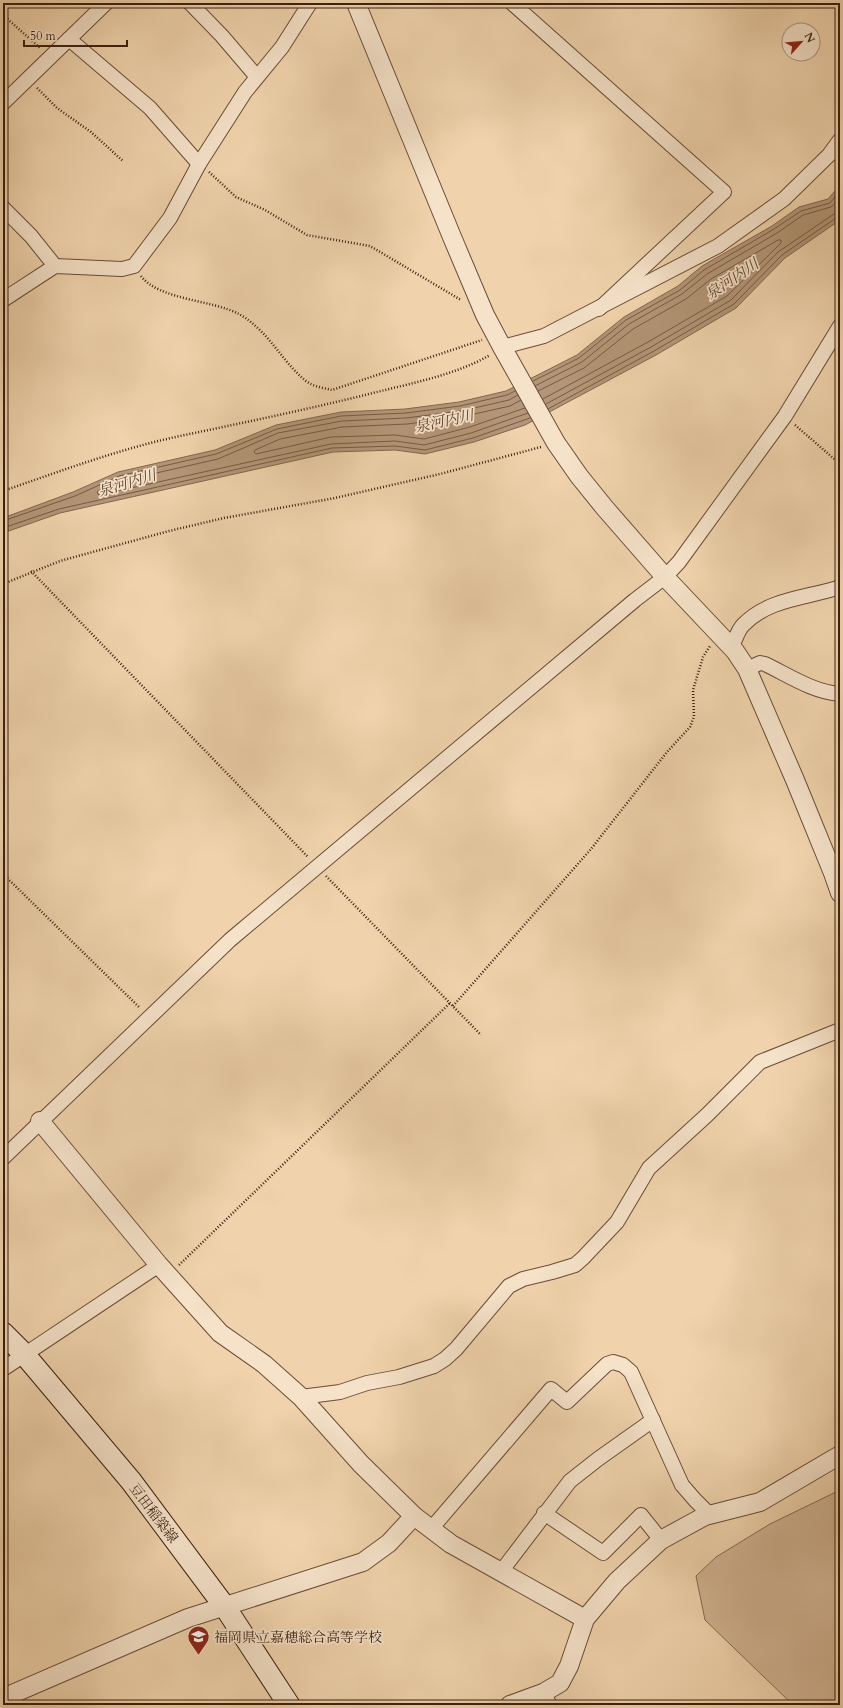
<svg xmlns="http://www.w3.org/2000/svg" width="843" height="1708" font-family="Cardo,'Noto Serif JP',serif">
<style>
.green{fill:#d1b492;stroke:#866a52}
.water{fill:#b39677;stroke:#83664e}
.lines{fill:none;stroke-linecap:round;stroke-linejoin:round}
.shore{stroke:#785a44;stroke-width:1}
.minor-casing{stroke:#694c38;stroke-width:16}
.tertiary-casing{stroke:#694c38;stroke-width:20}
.secondary-casing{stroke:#3c1f11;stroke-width:23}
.path{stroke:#3c1f11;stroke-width:2.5;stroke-dasharray:1 2;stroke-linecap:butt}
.minor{stroke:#f5e2c9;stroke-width:14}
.tertiary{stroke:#f5e2c9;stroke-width:18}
.secondary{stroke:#f5e2c9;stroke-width:21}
.labels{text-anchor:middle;stroke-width:3.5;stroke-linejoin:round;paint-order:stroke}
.street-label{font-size:14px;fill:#3c1f11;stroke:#f5e2c9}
.poi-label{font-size:14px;fill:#3c1f11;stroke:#f5e2c9;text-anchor:start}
.water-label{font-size:15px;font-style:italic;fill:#604330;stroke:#f5e2c9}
</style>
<rect width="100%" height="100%" fill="#f0d3ac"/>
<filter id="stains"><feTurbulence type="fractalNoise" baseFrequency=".005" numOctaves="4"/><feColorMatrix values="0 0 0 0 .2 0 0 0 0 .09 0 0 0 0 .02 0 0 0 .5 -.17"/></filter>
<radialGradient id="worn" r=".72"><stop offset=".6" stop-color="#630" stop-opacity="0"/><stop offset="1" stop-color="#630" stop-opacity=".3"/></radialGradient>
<path class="green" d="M840 1490V1705H793L705 1620 696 1576 716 1557 770 1524Z"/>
<path class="water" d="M840 185V220L785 258 736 308 656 355 525 425 474 442 425 454 395 450 333 452 60 513 3 533V518L73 492 118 472 215 450 276 425 341 412 405 409 459 402 506 391 577 355 624 317 678 286 702 266 772 226 799 207 828 199Z"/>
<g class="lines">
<g class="shore">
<path d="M533 381 579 358 626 320 680 290 704 270 774 229 801 211 830 203 840 191"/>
<path d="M535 386 582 362 629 324 682 294 707 274 777 233 803 215 831 207 840 199"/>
<path d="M538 391 584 368 633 329 686 299 711 279 778 240H781V243L727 296 648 342 543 399"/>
<path d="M518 395 509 400 461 411 406 418 342 421 278 433 218 459 121 481 98 491 97 493 99 495 331 444 395 441 424 445 471 433 528 413"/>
<path d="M521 400 510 406 461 417 407 424 342 427 280 439 255 450 254 452 256 454 331 437 395 435 424 439 470 427 525 408"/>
<path d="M546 404 651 347 731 300 778 252 834 214 840 212"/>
<path d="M548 409 654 351 734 304 782 255 836 218 840 217"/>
<path d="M3 521 75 496 119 476 216 454 277 429 341 416 406 413 460 406 507 395 515 391"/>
<path d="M3 528 59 509 332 448 395 446 425 450 473 438 530 418"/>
</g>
<defs>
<g id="minor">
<path d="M190 3 222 36 257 77"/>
<path d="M512 3 724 192 599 309"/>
<path d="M69 39 150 108 199 164"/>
<path d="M3 103 106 3"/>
<path d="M3 208 31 236 55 266"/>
<path d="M3 300 55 266 122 269 134 266 170 218 199 164 245 92 282 47 310 3"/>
<path d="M502 347 544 336 718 246 784 199 829 155 840 140"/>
<path d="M732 647C735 640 738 630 743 625 769 598 808 598 840 587"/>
<path d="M747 669 760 663 765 664C788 675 813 692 840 694"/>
<path d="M3 1158 230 940 635 600 665 577 679 562 785 416 840 326"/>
<path d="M3 1369 159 1265"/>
<path d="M301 1397 340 1392 367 1383 399 1377 434 1366 445 1359 456 1349 509 1286 523 1279 552 1272 575 1265 583 1258 617 1222 649 1168 707 1115 760 1062 840 1030"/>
<path d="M544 1513 603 1553 641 1515 661 1540"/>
<path d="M431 1529 551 1389 567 1402 607 1364 613 1362 623 1365 631 1372 682 1485 695 1500 710 1515"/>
<path d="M500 1573 570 1481 598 1459 653 1420"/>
<path d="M543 1693 550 1705"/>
</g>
<g id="tertiary">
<path d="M356 3 452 237 485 315 502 347 556 443 579 476 604 507 665 577 735 651 747 669 795 780 833 873 840 893"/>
<path d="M40 1121 159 1265 220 1333 264 1364 301 1397 361 1464 414 1516 451 1544 585 1619"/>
<path d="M3 1698 188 1618 363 1562 389 1543 414 1516"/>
<path d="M510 1705 543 1693 560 1683 569 1666 585 1619 617 1581 661 1540 705 1516 760 1502 840 1455"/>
</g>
<path id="secondary" d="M3 1333 24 1354 131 1481 225 1607 289 1705"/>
</defs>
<use href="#minor" class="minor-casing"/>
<use href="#tertiary" class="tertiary-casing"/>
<use href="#secondary" class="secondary-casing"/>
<g class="path">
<path d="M3 15 41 49"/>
<path d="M37 88 57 108 91 132 123 161"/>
<path d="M209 172 236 197 265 210 307 235 370 246 461 300"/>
<path d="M141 276C159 300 213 300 239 314 269 331 282 362 306 381 314 387 324 388 332 390L482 340"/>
<path d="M795 425 840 464"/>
<path d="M3 491C61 471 119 449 180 436 247 422 314 408 381 391 417 382 457 374 490 355"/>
<path d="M31 571 308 857"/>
<path d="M3 584 60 561 169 531 224 518 335 498 440 474 541 447"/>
<path d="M3 874 140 1008"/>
<path d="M326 876 481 1035"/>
<path d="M453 1006 591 849 667 752 690 727 694 717 693 690 703 657 710 646"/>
<path d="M179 1265 450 1003"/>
</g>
<use href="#minor" class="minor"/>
<use href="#tertiary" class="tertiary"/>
<use href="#secondary" class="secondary"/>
</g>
<defs>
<symbol id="school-pin" viewBox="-11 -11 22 30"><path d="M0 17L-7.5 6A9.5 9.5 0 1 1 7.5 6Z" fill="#8f2418" stroke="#f5e2c9"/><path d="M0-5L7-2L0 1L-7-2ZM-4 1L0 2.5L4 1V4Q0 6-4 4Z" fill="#fff"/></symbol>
</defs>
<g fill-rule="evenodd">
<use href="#school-pin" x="186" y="1624" width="25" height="34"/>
</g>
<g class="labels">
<g class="street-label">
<text transform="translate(154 1513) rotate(53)" y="5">豆田稲築線</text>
</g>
<g class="poi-label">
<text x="214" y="1642">福岡県立嘉穂総合高等学校</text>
</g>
<g class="water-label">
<text transform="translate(732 279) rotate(-34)" y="5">泉河内川</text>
<text transform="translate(444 421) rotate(-12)" y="5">泉河内川</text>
<text transform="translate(127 483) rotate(-17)" y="5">泉河内川</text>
</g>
</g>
<rect width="843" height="1708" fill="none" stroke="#f0d3ac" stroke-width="16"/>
<rect x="4" y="4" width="835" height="1700" fill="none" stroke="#3c1f11" stroke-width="2"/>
<rect x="8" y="8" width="827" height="1692" fill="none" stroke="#3c1f11"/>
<g transform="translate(801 42) rotate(63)"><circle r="19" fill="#f5e2c9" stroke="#ab947f"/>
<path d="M0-3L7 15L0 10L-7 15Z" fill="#8f2418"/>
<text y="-6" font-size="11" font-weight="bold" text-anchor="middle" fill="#3c1f11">N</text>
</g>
<path d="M24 40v6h103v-6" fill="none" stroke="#3c1f11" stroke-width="2"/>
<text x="30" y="40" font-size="12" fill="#3c1f11" stroke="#f5e2c9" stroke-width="3" paint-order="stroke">50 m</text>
<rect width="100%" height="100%" filter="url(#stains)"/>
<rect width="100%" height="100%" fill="url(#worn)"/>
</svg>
